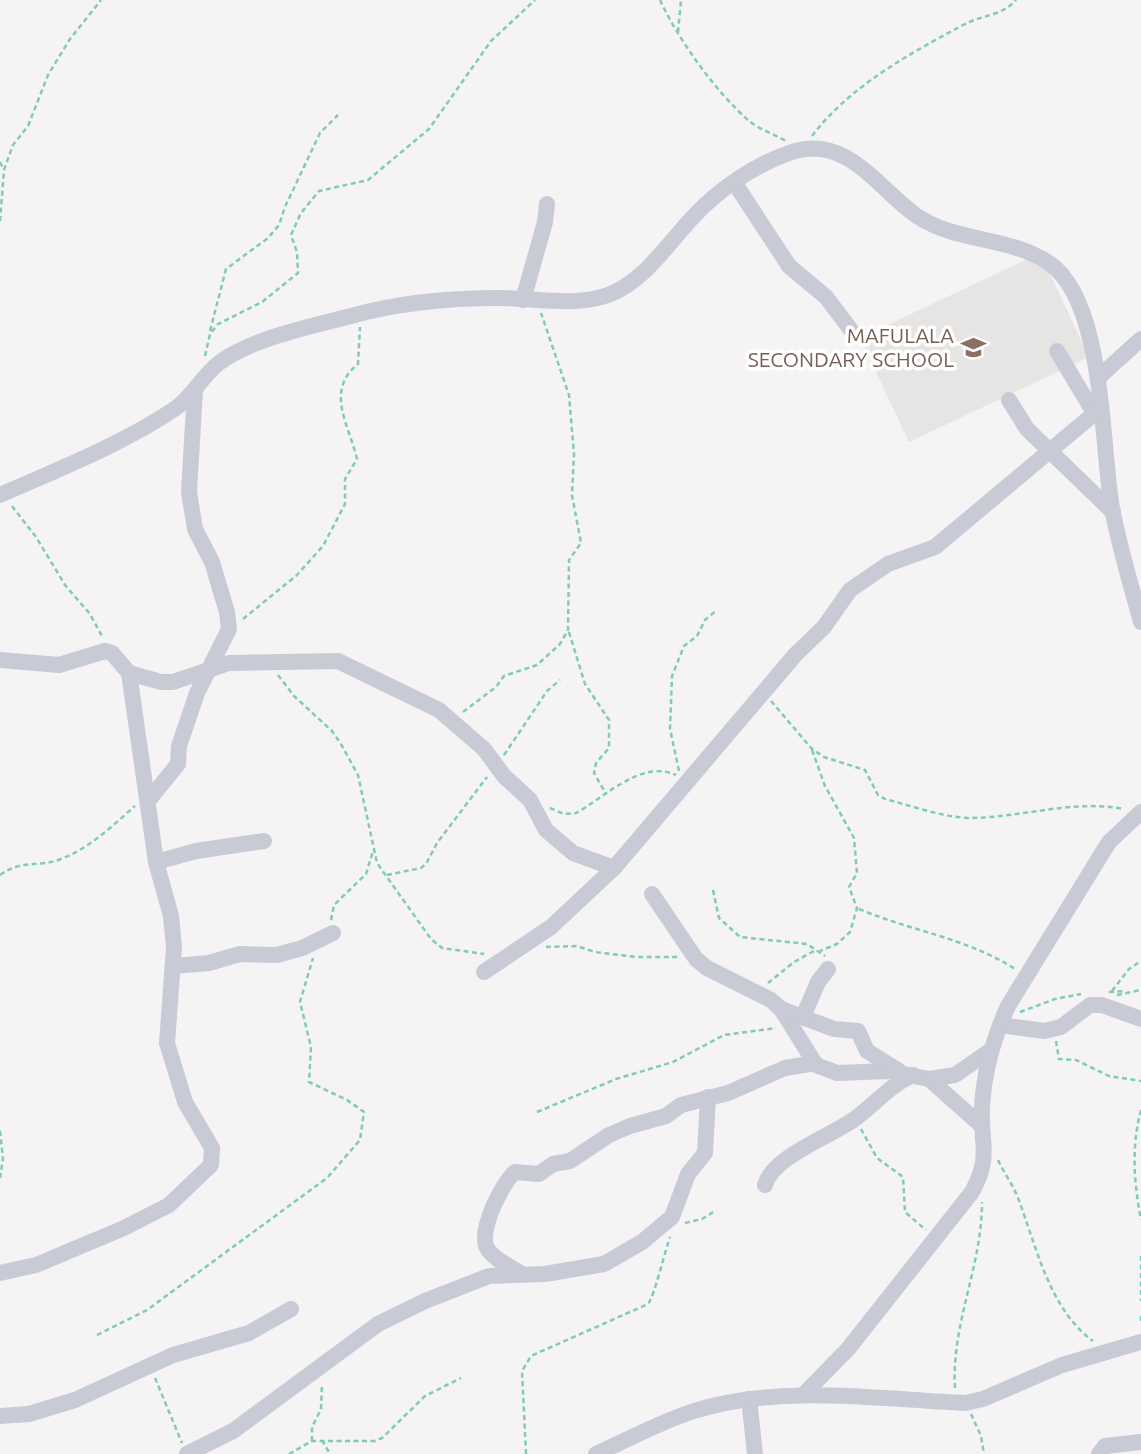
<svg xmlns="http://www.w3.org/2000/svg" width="1141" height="1454" font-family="Ubuntu,sans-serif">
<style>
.education{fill:#e6e5e4}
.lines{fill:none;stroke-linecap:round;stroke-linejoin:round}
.path{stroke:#7fcbba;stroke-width:2.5;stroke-dasharray:5 3.5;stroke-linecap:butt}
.minor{stroke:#c8cbd6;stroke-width:16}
.labels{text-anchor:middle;stroke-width:7;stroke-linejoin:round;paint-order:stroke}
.education-label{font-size:21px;fill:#785e54;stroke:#fff;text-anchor:end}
</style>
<rect width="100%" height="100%" fill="#f5f3f3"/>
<path class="education" d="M1040 253 1089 357 909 442 860 338Z"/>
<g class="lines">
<g class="path">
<path d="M660 0C678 39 715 91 748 120 758 129 774 134 786 141"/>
<path d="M678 32 681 0"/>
<path d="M812 136C850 86 909 54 963 25 981 15 1002 16 1016 0"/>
<path d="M0 162 4 170"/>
<path d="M0 221 4 170 13 145 28 126 48 75 70 39 101 0"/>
<path d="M210 331 226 269 268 238 279 225 285 207 320 133 338 115"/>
<path d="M205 356 210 334 218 324 262 302 298 273 297 252 291 235 301 213 319 191 368 180 429 129 491 41 535 0"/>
<path d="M12 506 36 537 65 585 90 614 103 638"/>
<path d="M243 619 297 575 323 546 345 504V479L357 459C350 427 324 391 358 364L360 327"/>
<path d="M569 632 585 684 609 720V748L596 763 594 773 606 794"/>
<path d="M278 675 294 696 332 731 341 744 358 775 377 863 431 939 442 948 484 954"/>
<path d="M771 701 812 749 824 757 865 770 878 795 885 799C912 806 942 817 969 818 1020 818 1073 799 1124 809"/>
<path d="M463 712 496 687 504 676 537 665 560 644 568 630 569 560 581 543 572 495 574 454 569 395 541 313"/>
<path d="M812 750 825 786 854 838 857 873 849 887 857 908 850 932 837 944 820 951"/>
<path d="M504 755 547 691 560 680"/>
<path d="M679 771 670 729 672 676 684 646 697 636 705 620 717 610"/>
<path d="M550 808 564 814 576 813C605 797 642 759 676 775"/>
<path d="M0 875C22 859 38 868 61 859 90 848 112 826 135 806"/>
<path d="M387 875 421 868 426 864 437 843 487 777"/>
<path d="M713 890 719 918 740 937 807 944 825 956"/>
<path d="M859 909C911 931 967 938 1015 969"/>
<path d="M331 920 334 905 366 874 373 851"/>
<path d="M546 947 577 946 595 952 636 957H678"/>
<path d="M768 983 794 962 814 951"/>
<path d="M1112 991 1129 969 1141 961"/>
<path d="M1109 992 1126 991"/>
<path d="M1117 995 1141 990"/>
<path d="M1020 1012 1055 999 1081 994"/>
<path d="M1056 1041 1059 1059 1076 1060 1109 1076 1141 1081"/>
<path d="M1141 1110C1131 1147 1134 1183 1141 1220"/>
<path d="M537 1112 616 1079 673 1062 724 1035 776 1028"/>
<path d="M861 1129 877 1158 903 1177 905 1212 926 1230"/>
<path d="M0 1131 3 1159 0 1178"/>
<path d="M998 1160C1004 1173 1013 1185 1018 1198 1036 1245 1049 1309 1093 1341"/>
<path d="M685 1223 702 1219 715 1211"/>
<path d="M1141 1256V1301"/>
<path d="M1141 1316V1323"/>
<path d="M97 1335 147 1310 327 1178 360 1140 364 1112 347 1100 309 1082 311 1047 300 1002 313 958"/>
<path d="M155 1378 182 1443"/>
<path d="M955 1388C951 1324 982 1267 982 1202"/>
<path d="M971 1414 981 1436 984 1454"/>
<path d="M322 1440 330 1454"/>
<path d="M312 1441V1427L321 1409 322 1384"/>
<path d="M289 1454 312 1441H375L382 1438 425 1396 461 1378"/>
<path d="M526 1454 522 1371 531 1356 648 1304C654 1297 665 1251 670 1237"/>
</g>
<g class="minor">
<path d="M734 182 789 266 826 297 854 334"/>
<path d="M523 300 545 222 547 204"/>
<path d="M1057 351 1094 413"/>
<path d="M1099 377 1141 339"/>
<path d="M1009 400 1027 429 1113 512"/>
<path d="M0 495C59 469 123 444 176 408 193 396 202 376 219 363 250 339 312 326 351 316 397 303 451 298 499 298 534 298 574 307 608 295 643 283 669 242 694 216 719 189 756 164 792 152 847 134 878 189 917 216 957 243 1009 236 1049 263 1105 301 1101 446 1112 508 1119 546 1131 585 1141 622"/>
<path d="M0 660 59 665 105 651 112 653 129 673 156 862 171 916 174 948 167 1043 185 1102 212 1148 211 1165 169 1205 124 1228 36 1265 0 1273"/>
<path d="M129 673 161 682H173L229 663 338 661 439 710 484 749 504 776 530 800 546 830 573 853 614 868"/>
<path d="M148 801 178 764 179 746 197 693 229 629 227 612 212 562 195 529 189 492 195 390"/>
<path d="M156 862 196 851 264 841"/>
<path d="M652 894 696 959 707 968 771 1000 781 1009 816 1065 837 1073 889 1071 929 1079 982 1126"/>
<path d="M174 966 209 963 240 954 277 955 302 948 333 933"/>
<path d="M484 972 551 927 614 868 795 655 824 627 850 590 888 564 935 547 1101 408"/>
<path d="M781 1009 834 1029 858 1031 867 1051 899 1071"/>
<path d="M803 1017 818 982 828 969"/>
<path d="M1000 1025 1044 1031 1061 1027 1090 1005H1102L1141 1019"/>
<path d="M929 1079 955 1075 991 1050"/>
<path d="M765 1185C773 1156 832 1136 856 1118 876 1103 890 1085 913 1075"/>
<path d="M522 1274C511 1267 493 1259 487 1248 478 1231 502 1183 515 1172L539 1174 553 1164 570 1161 609 1135 630 1126 666 1116 681 1105 728 1093 785 1068 815 1063"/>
<path d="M803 1395 848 1349 972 1192C992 1155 980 1144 982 1107 984 1070 993 1039 1008 1006L1109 842 1141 812"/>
<path d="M749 1399 755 1454"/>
<path d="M0 1416 29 1414 75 1400 173 1355 249 1333 291 1309"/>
<path d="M187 1454 233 1431 378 1324 425 1301 489 1276 545 1274 604 1264 642 1242 672 1217 688 1174 705 1153 708 1097"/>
<path d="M596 1454C629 1439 660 1422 694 1411 781 1384 876 1399 965 1403L983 1399 1062 1365 1141 1342"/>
<path d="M1099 1454 1105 1446 1141 1442"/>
</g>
</g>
<defs>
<symbol id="school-bare" viewBox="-9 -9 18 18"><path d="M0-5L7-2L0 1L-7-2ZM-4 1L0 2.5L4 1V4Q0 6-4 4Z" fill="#8d6e63" stroke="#fff" stroke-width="2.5" paint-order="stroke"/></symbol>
</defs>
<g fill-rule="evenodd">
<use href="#school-bare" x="956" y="330" width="35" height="35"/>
</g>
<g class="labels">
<g class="education-label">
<text x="954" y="343">MAFULALA<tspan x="954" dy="24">SECONDARY SCHOOL</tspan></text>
</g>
</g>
</svg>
